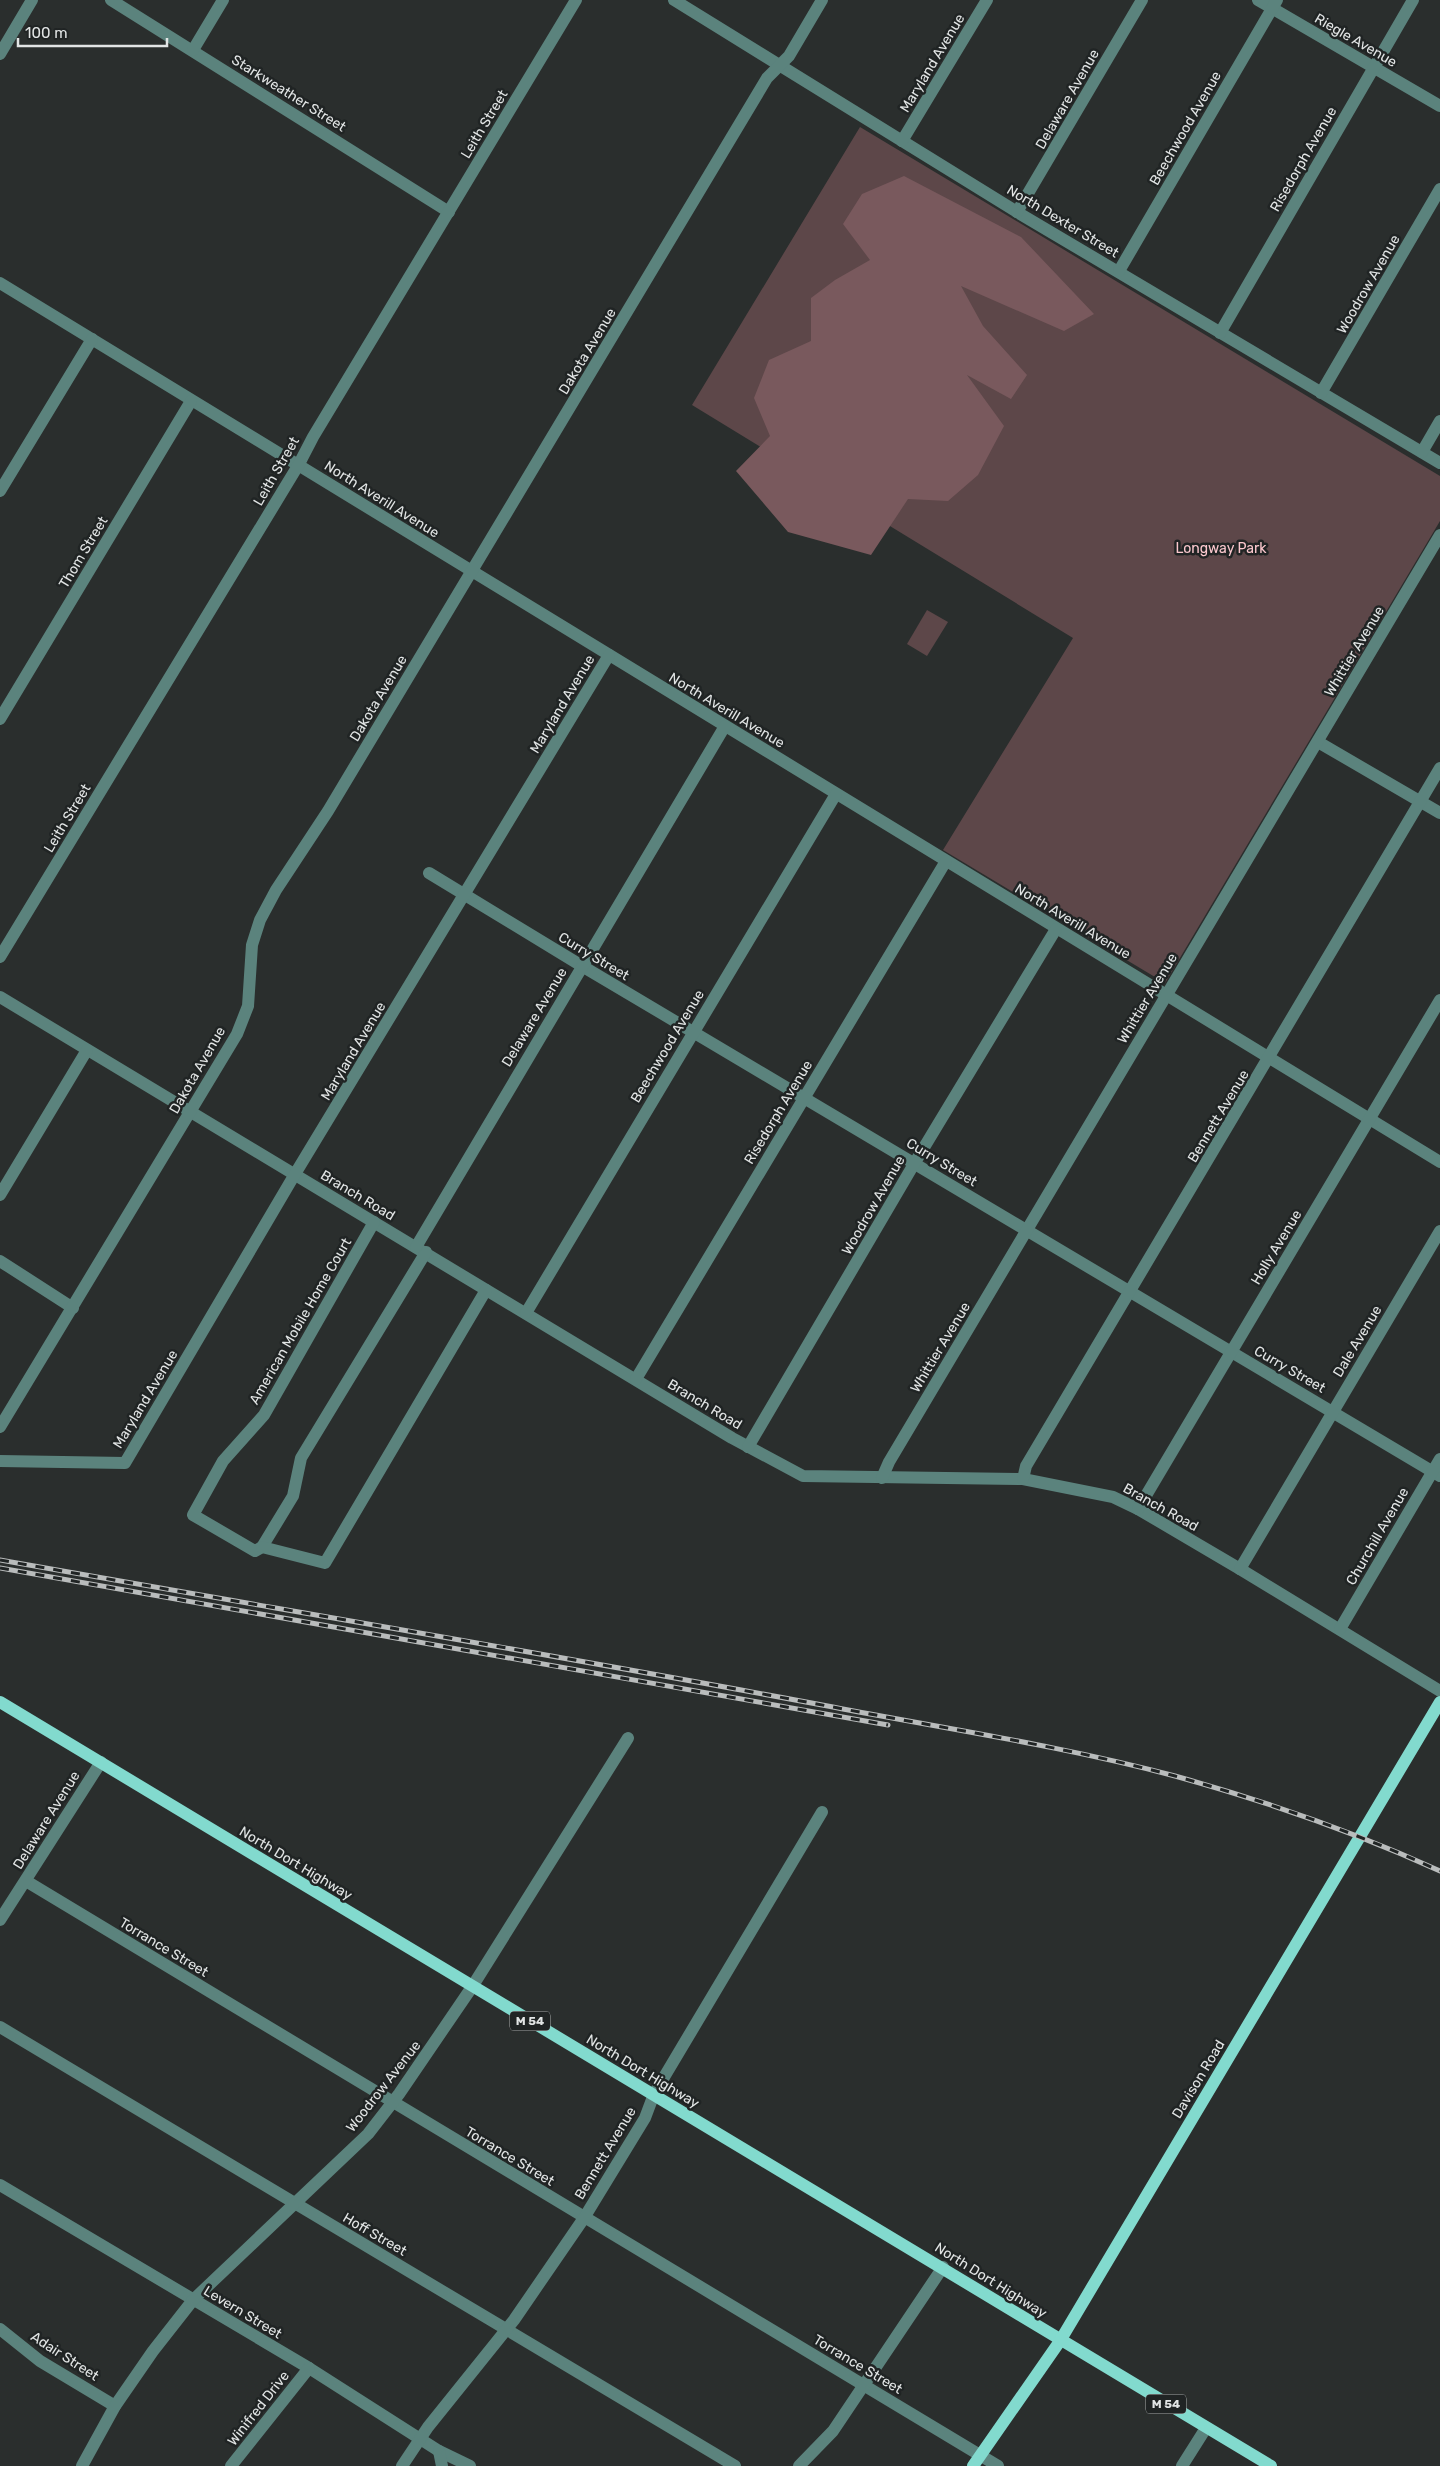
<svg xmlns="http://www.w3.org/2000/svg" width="1440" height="2466" font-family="Rubik,sans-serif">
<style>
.green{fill:#5d4749}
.forest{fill:#79595d}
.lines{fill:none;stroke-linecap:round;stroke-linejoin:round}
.minor{stroke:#5b837d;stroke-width:12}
.major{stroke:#82dace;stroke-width:12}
.rail-casing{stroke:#b9bcbc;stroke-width:5}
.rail{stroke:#202424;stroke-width:3;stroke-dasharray:9;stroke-linecap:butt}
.labels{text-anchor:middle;stroke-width:5;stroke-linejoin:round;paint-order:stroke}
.shield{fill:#202424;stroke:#a8abab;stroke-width:1}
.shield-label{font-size:12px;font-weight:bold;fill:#e2e5e5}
.street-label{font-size:14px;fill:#e2e5e5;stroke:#202424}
.park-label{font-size:14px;fill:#fbc8ce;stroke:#202424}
</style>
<rect width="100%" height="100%" fill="#2a2e2d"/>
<g class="green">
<path d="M860 127 1440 476V521L1165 983 943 850 1073 638 692 405Z"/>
<path d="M927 610 948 622 927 656 907 644Z"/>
</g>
<path class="forest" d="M904 176 1021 237 1094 314 1064 331 961 286 983 326 1027 375 1011 399 967 375 1004 426 978 475 948 501 908 499 871 555 788 532 736 471 770 436 754 398 769 360 811 341V298L835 280 870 260 843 224 862 194Z"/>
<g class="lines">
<g class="minor">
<path d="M111 0 449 212"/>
<path d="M674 0 1017 212 1440 463"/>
<path d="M1258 0 1440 106"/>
<path d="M193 50 223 0"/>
<path d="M0 54 32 0"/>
<path d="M902 141 987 0"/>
<path d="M1017 212 1142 0"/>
<path d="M1119 271 1277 0"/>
<path d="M0 283 1440 1162"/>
<path d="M1220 333 1413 0"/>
<path d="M1321 393 1440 189"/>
<path d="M1422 452 1440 421"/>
<path d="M0 491 92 339"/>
<path d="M0 719 191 401"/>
<path d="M1318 742 1440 813"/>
<path d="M429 873 582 966 1440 1476"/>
<path d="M0 957 299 464 313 437 576 0"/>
<path d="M0 997 732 1438 803 1476 1023 1479 1113 1497 1138 1509 1240 1569 1440 1691"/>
<path d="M0 1195 87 1050"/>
<path d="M374 1222 264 1415 223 1461 193 1515 255 1551 262 1547 293 1496 301 1458 426 1252"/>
<path d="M416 1247 725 726"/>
<path d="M0 1261 73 1308"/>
<path d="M526 1313 836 794"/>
<path d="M636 1379 946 861"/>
<path d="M0 1427 237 1034 248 1006 252 945 260 920 276 890 328 811 767 78 789 56 822 0"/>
<path d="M748 1447 914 1164 1056 929"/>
<path d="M0 1461 125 1463 295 1174 609 655"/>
<path d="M882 1478 889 1462 1440 535"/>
<path d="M1023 1479 1026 1466 1440 768"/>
<path d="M1138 1509 1440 1000"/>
<path d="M262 1547 325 1563 486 1290"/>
<path d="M1240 1569 1440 1231"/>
<path d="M1340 1629 1440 1459"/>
<path d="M26 1881 998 2466"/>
<path d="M0 1920 101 1762"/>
<path d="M0 2027 735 2466"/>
<path d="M0 2185 309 2368 439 2451 470 2466"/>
<path d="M0 2329 40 2361 115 2406"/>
<path d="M439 2451 442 2466"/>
<path d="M82 2466 115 2406 153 2351 193 2300 368 2134 399 2094 472 1987 628 1738"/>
<path d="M231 2466 309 2368"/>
<path d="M402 2466 428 2427 514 2320 584 2218 645 2118 654 2094 822 1812"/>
<path d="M799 2466 833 2431 943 2267"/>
<path d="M1182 2466 1206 2428"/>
</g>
<g class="major">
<path d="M0 1702 1271 2466"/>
<path d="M973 2466 1060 2341 1440 1702"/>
</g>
<defs>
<g id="rail">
<path d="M0 1560C278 1609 556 1655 833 1707 947 1729 1063 1746 1175 1776 1265 1801 1355 1832 1440 1871"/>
<path d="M0 1568 888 1725"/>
</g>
</defs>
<use href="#rail" class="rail-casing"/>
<use href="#rail" class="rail"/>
</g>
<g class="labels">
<g class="shield">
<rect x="510" y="2011.5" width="40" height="19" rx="4"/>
<rect x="1146" y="2394.5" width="40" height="19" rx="4"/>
</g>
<g class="shield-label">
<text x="530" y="2025">M 54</text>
<text x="1166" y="2408">M 54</text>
</g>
<g class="street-label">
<text transform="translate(1356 40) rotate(30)" y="5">Riegle Avenue</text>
<text transform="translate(932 63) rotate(-59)" y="5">Maryland Avenue</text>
<text transform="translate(289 93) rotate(32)" y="5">Starkweather Street</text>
<text transform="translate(1067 99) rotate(-60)" y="5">Delaware Avenue</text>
<text transform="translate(484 124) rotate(-59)" y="5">Leith Street</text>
<text transform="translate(1185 128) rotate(-60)" y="5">Beechwood Avenue</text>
<text transform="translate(1303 159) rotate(-60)" y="5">Risedorph Avenue</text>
<text transform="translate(1063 221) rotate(31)" y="5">North Dexter Street</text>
<text transform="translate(1368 284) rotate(-60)" y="5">Woodrow Avenue</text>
<text transform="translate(587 351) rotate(-59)" y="5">Dakota Avenue</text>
<text transform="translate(276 471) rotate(-60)" y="5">Leith Street</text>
<text transform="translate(382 499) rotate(32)" y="5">North Averill Avenue</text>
<text transform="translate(83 552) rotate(-59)" y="5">Thom Street</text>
<text transform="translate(1354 651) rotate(-59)" y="5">Whittier Avenue</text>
<text transform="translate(378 698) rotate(-59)" y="5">Dakota Avenue</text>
<text transform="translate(562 704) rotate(-59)" y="5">Maryland Avenue</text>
<text transform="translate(727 710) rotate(31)" y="5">North Averill Avenue</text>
<text transform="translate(67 818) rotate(-59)" y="5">Leith Street</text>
<text transform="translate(1073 921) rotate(31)" y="5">North Averill Avenue</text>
<text transform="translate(594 956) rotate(31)" y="5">Curry Street</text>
<text transform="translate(1147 998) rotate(-59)" y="5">Whittier Avenue</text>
<text transform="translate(534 1017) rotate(-59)" y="5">Delaware Avenue</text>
<text transform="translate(667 1046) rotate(-59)" y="5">Beechwood Avenue</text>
<text transform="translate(353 1051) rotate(-59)" y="5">Maryland Avenue</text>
<text transform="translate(197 1070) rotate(-60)" y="5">Dakota Avenue</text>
<text transform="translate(778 1112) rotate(-59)" y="5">Risedorph Avenue</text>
<text transform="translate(1218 1116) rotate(-59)" y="5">Bennett Avenue</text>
<text transform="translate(942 1162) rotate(31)" y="5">Curry Street</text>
<text transform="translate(358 1195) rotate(31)" y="5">Branch Road</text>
<text transform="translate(873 1205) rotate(-60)" y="5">Woodrow Avenue</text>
<text transform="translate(1276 1247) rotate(-59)" y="5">Holly Avenue</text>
<text transform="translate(300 1321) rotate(-60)" y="5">American Mobile Home Court</text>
<text transform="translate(1357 1341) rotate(-59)" y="5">Dale Avenue</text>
<text transform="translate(940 1347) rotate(-59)" y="5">Whittier Avenue</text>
<text transform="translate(1290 1369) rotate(30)" y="5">Curry Street</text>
<text transform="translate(145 1399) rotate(-59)" y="5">Maryland Avenue</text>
<text transform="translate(705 1404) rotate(31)" y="5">Branch Road</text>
<text transform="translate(1161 1507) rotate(29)" y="5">Branch Road</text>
<text transform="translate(1377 1536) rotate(-60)" y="5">Churchill Avenue</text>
<text transform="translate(46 1820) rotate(-58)" y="5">Delaware Avenue</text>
<text transform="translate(296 1863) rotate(31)" y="5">North Dort Highway</text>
<text transform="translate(164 1947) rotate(31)" y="5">Torrance Street</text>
<text transform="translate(643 2071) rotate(31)" y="5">North Dort Highway</text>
<text transform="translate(1198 2079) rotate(-59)" y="5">Davison Road</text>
<text transform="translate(383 2086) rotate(-52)" y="5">Woodrow Avenue</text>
<text transform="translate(605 2153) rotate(-59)" y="5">Bennett Avenue</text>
<text transform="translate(510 2156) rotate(31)" y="5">Torrance Street</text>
<text transform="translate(375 2234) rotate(30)" y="5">Hoff Street</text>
<text transform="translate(991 2280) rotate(32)" y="5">North Dort Highway</text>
<text transform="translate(243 2312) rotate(31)" y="5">Levern Street</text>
<text transform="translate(65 2356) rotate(33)" y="5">Adair Street</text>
<text transform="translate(858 2364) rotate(31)" y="5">Torrance Street</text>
<text transform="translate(258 2408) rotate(-52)" y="5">Winifred Drive</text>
</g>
<g class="park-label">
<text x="1221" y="553">Longway Park</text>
</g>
</g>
<path d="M18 38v8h149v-8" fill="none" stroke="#e2e5e5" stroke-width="2.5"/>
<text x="25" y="38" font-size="15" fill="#e2e5e5" stroke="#202424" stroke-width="4" paint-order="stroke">100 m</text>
</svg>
